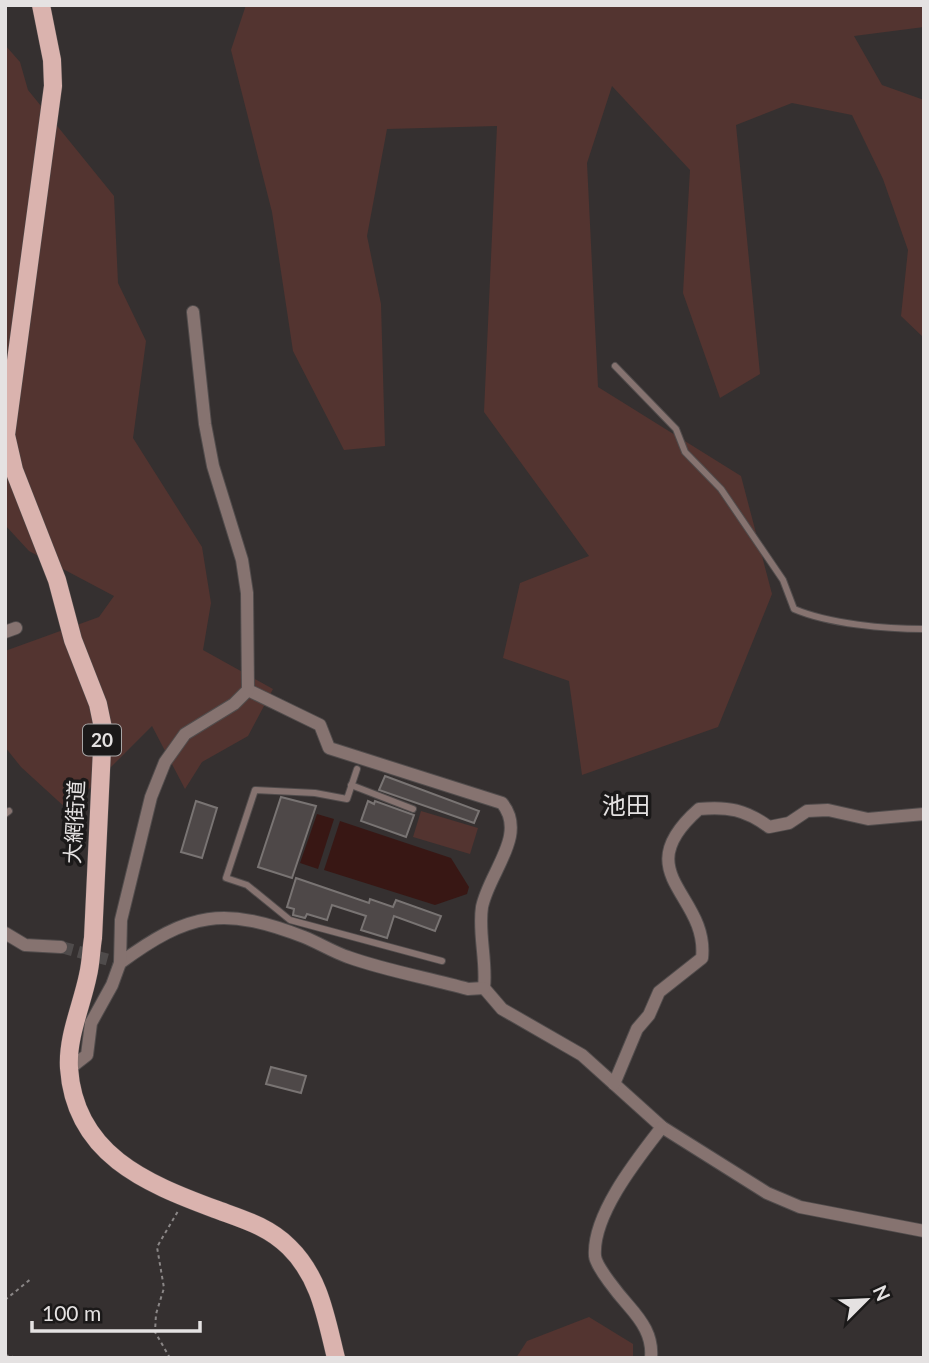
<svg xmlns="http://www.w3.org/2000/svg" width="929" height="1363" font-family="Lato,'Noto Sans JP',sans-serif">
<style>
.green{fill:#533430}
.water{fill:#381714}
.building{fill:#4e4848;stroke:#797473;stroke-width:2}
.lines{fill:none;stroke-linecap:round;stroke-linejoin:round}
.street-tunnel{stroke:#4f4b4b;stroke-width:12;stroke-dasharray:12 6;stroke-linecap:butt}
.lane-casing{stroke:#514c4c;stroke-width:8}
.street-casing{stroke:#514c4c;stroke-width:14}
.primary-casing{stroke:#514c4c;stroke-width:19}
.path{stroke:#8a8686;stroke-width:2;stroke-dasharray:3.5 3.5;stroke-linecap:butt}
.lane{stroke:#867370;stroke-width:6}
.street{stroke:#867370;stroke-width:12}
.primary{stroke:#dab3ae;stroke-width:18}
.labels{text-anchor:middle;stroke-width:7;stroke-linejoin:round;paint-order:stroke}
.shield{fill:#1b1919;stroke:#a8a6a6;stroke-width:2}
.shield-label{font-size:19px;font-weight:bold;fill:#e5e2e2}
.street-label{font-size:21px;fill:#e5e2e2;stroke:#1b1919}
.quarter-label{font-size:24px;fill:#e5e2e2;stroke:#1b1919}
</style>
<rect width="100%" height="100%" fill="#353030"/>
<g class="green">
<path d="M246 5H924V27L854 36 882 85 924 100V338L901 316 908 250 883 179 852 115 792 103 736 125 760 374 720 398 683 293 690 170 612 86 587 163 598 387 741 476 772 594 718 727 582 775 569 681 503 658 520 583 589 556 484 412 497 126 387 129 367 236 381 304 385 446 344 450 293 351 272 212 231 50Z"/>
<path d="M5 45 20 62 28 90 114 196 118 283 146 341 133 438 202 547 211 603 203 650 273 689 248 736 202 762 185 789 152 726 68 810 21 767 5 747V651L99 617 114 596 29 551 5 525Z"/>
<path d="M421 811 478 828 470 854 413 837Z"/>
<path d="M589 1317 633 1344V1358H516L527 1341Z"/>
</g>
<g class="water">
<path d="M317 814 334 819 318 869 300 863Z"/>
<path d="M340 821 451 858 469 887 467 894 435 905 324 870Z"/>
</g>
<g class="building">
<path d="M385 776 479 811 474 823 379 790Z"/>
<path d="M281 797 316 806 292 878 258 867Z"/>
<path d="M196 801 217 808 202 858 181 852Z"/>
<path d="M368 801 374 804 375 801 414 815 406 837 361 821Z"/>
<path d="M296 878 369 903 370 899 393 907 396 900 441 916 435 931 394 916 387 938 361 930 366 916 332 905 327 920 307 914 305 918 293 915 294 909 287 907Z"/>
<path d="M271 1067 306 1076 301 1093 266 1084Z"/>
</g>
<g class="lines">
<path class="street-tunnel" d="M61 947 120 963"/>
<defs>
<g id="lane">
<path d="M615 366 676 429 685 452 721 489 783 580 794 609C829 624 886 629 924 629"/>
<path d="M357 769 347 799 315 793 255 790 226 878 247 885 290 920 442 961"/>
<path d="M351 785 413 809"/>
<path d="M5 814 9 811"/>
</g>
<g id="street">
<path d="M5 632 16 628"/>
<path d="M248 690 320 725 329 748 502 803C528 835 489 872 482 907 478 933 487 961 484 988L502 1009 582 1055 662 1127 767 1193 800 1207 924 1231"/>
<path d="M5 933 25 945 61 947"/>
<path d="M120 963C189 912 224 906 304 937 319 943 333 952 348 957 387 971 429 978 468 989L484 988"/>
<path d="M69 1069 87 1055 91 1023 112 985 120 963 121 920 151 797 165 762 185 734 234 704 248 690 247 593 242 560 213 466 205 424 193 312"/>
<path d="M614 1084 637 1029 649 1015 659 992 702 958C709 894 625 874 699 809 728 806 746 810 769 827L789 823 807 811 828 810 868 819 924 814"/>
<path d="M651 1358C653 1336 642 1321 628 1305 620 1296 596 1267 595 1256 592 1215 638 1158 662 1127"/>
</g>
<path id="primary" d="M41 5 52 60 53 86 6 435 14 470 57 580 73 640 98 704 103 728 93 938C91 950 91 963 88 975 82 1005 67 1037 69 1068 75 1154 145 1183 215 1209 242 1219 268 1226 289 1247 320 1277 326 1318 336 1358"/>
</defs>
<use href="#lane" class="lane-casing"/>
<use href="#street" class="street-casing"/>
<use href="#primary" class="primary-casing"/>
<g class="path">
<path d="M5 1300 32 1278"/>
<path d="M5 1355 17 1358"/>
<path d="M170 1358 155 1332 156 1314 164 1288 157 1247 178 1211"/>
</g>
<use href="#lane" class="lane"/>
<use href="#street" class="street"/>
<use href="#primary" class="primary"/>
</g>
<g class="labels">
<rect class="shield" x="83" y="724.5" width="38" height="31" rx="5"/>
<g class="shield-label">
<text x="102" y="747">20</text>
</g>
<g class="street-label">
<text transform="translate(75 822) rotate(-87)" y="7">大網街道</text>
</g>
<g class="quarter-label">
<text x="626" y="814">池田</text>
</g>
</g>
<rect width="929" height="1363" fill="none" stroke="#e5e2e2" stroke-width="14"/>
<g transform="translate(866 1300) rotate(66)" stroke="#1b1919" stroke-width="5" paint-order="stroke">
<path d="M0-5L12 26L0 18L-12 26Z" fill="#e5e2e2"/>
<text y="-10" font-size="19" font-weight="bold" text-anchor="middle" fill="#e5e2e2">N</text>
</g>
<path d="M32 1321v10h168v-10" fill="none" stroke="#e5e2e2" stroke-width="3.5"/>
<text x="42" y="1321" font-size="21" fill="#e5e2e2" stroke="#1b1919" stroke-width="5" paint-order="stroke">100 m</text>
</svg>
